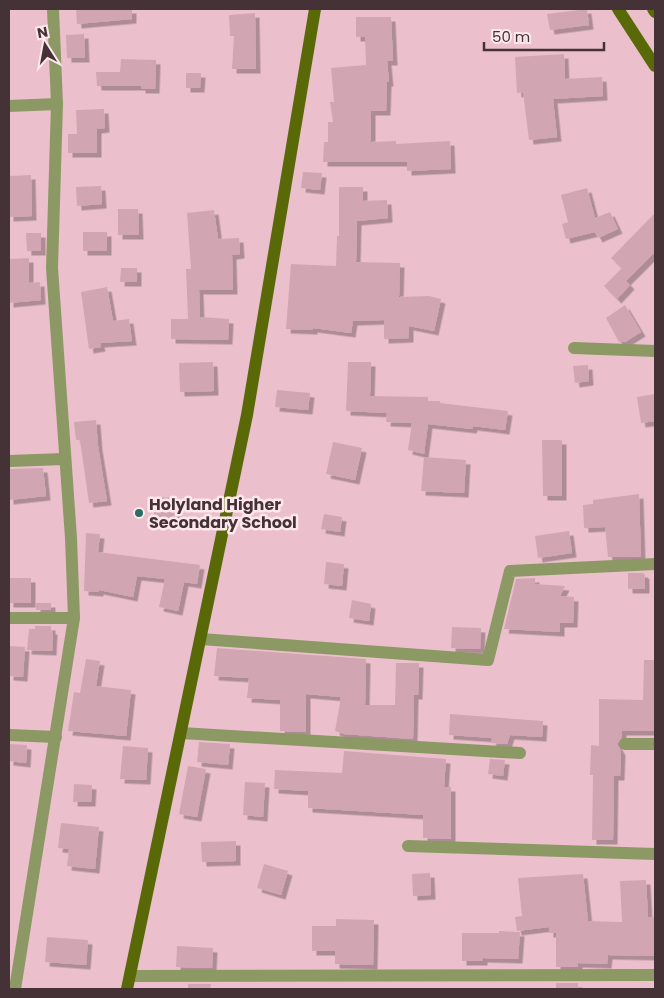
<svg xmlns="http://www.w3.org/2000/svg" width="664" height="998" font-family="Poppins,sans-serif">
<style>
.building{fill:#d1a6b2;filter:url(#shadow)}
.lines{fill:none;stroke-linecap:round;stroke-linejoin:round}
.minor{stroke:#8c9964;stroke-width:12}
.major{stroke:#596908;stroke-width:12}
.poi-dot{fill:#2a6f63;stroke:#fee7ed;stroke-width:2}
.labels{text-anchor:middle;stroke-width:5;stroke-linejoin:round;paint-order:stroke}
.poi-label{font-size:16px;font-weight:bold;fill:#443237;stroke:#fee7ed;text-anchor:start}
</style>
<defs>
<filter id="shadow"><feDropShadow dx="4.5" dy="4.5" stdDeviation="0" flood-color="#0004"/></filter>
</defs>
<rect width="100%" height="100%" fill="#ecbfcc"/>
<g class="building">
<path d="M76 9H132V19L77 24Z"/>
<path d="M587 9 589 25 550 30 547 14Z"/>
<path d="M255 13 256 69H232L234 36H230L229 15Z"/>
<path d="M356 17H391L393 61H387L389 82H387L386 111H371V142L396 141V144L450 141 451 169 407 171V162H323L324 142H328V122H333L330 102H334L331 68 366 65 365 37H356Z"/>
<path d="M84 34 85 58H67L66 35Z"/>
<path d="M564 54 565 79 602 77 603 96 553 99 557 137 529 140 523 92 517 93 515 57Z"/>
<path d="M121 59 156 60 155 89H141V86H97L96 72H120Z"/>
<path d="M186 73H201L200 88H186Z"/>
<path d="M104 109 105 128 97 129V153H68V134H77L76 110Z"/>
<path d="M303 172 322 173 320 190 301 188Z"/>
<path d="M31 175 32 216 9 217V176Z"/>
<path d="M101 186 102 204 77 206 76 187Z"/>
<path d="M339 187H363V201L387 200 388 218 357 221 356 262 400 263 399 297 429 296 441 299 434 331 409 326V338L384 339V320L353 321 351 333 313 328V330L286 329 291 264 336 266 337 236H339Z"/>
<path d="M587 188 595 218 610 212 618 229 598 238 595 232 566 239 562 224 568 222 561 195Z"/>
<path d="M118 209H138L139 235H118Z"/>
<path d="M214 210 218 239 239 238 240 254 232 255 233 290H199L200 317 229 319 228 340 171 339V319H188L186 269H191L187 213Z"/>
<path d="M655 213V252L626 281 630 285 617 299 604 286 622 268 611 258Z"/>
<rect x="83" y="232" width="24" height="19"/>
<path d="M26 233H41V251H27Z"/>
<path d="M29 258V283L40 282 41 300 9 303V259Z"/>
<path d="M121 268H137V282H120Z"/>
<path d="M107 287 113 321 129 319 132 341 100 343 101 347 89 349 81 292Z"/>
<path d="M625 305 641 332 625 342H619L606 318Z"/>
<path d="M213 362 214 391 180 392 179 363Z"/>
<path d="M348 362H371L370 396 428 397V401H440V403L508 411 505 430 473 426 472 429 428 424 424 454 408 450 412 423 386 422 387 413 346 411Z"/>
<path d="M588 365 589 381 575 383 573 366Z"/>
<path d="M277 390 310 393 308 410 275 407Z"/>
<path d="M655 394V421L641 423 637 397Z"/>
<path d="M96 420 98 446 107 501 89 503 80 440H76L74 422Z"/>
<path d="M542 440H562V496H543Z"/>
<path d="M333 442 362 448 355 480 326 474Z"/>
<path d="M424 457 466 460 464 493 421 491Z"/>
<path d="M43 468 46 496 9 500V469Z"/>
<path d="M639 494 641 557H608L605 527 584 528 583 505 593 504V500Z"/>
<path d="M155 497 178 498 177 519 154 517Z"/>
<path d="M324 514 342 517 340 532 321 529Z"/>
<path d="M569 531 572 553 538 558 535 536Z"/>
<path d="M86 533 100 534 98 552 200 565 197 584 184 582 178 611 159 607 165 579 137 576 133 597 99 590V592L84 591Z"/>
<path d="M326 562 344 564 342 586 324 584Z"/>
<path d="M628 573H643L645 575V589H628Z"/>
<rect x="9" y="578" width="22" height="25"/>
<path d="M535 578V584L565 586 560 596 574 597 573 623H560V632L504 629 516 579Z"/>
<path d="M352 600 371 604 369 621 349 618Z"/>
<rect x="36" y="603" width="15" height="7"/>
<path d="M35 626H51V630H53L52 651 27 650 29 629H35Z"/>
<path d="M452 627 481 628 480 649 451 648Z"/>
<path d="M9 646 25 647 23 677 9 676Z"/>
<path d="M217 648 366 659 365 705H395L396 663H419L418 695H414L413 739 344 734 335 731 341 697 306 694V732L280 731V700L247 698 249 678 214 676Z"/>
<path d="M86 659 100 661 96 686 131 690 126 736 68 731 74 692 80 693Z"/>
<path d="M644 660H655V731H622V737L617 744 621 751 620 776H614L613 840H592L593 775H590L591 745 599 746V699L643 700Z"/>
<path d="M450 714 543 721 542 737 510 735 507 744 491 743 492 738 449 735Z"/>
<path d="M199 742 230 744 228 765 197 762Z"/>
<path d="M9 744 27 745 26 763 9 761Z"/>
<path d="M123 746 148 748 146 780 120 779Z"/>
<path d="M344 751 446 759 444 787H451V839L423 838V815L308 808V791L274 789 275 770 342 773Z"/>
<path d="M490 759 505 760 503 776 488 774Z"/>
<path d="M188 766 206 769 197 817 179 814Z"/>
<path d="M245 782 265 783 263 817 243 815Z"/>
<path d="M74 784 92 785 91 802H73Z"/>
<path d="M61 823 99 827 95 869 67 866 69 849 58 848Z"/>
<path d="M236 841V861L202 862 201 842Z"/>
<path d="M264 864 288 871 281 895 257 888Z"/>
<path d="M430 873 431 895 413 896 412 874Z"/>
<path d="M583 874 588 921 622 922 620 881 646 880 648 917H655V956L608 955 607 964 578 963V967H556V933H549V927L517 931 515 917 522 916 518 878Z"/>
<path d="M336 919 374 920 373 965 335 964V951H312V926H336Z"/>
<path d="M499 931 520 932 518 959 483 958V961H462V933H499Z"/>
<path d="M47 937 88 940 86 965 45 962Z"/>
<path d="M177 946 213 948 212 968 176 967Z"/>
<rect x="556" y="983" width="22" height="6"/>
<path d="M188 984H211L210 989H188Z"/>
</g>
<g class="lines">
<g class="minor">
<path d="M9 106 57 104"/>
<path d="M574 348 655 351"/>
<path d="M9 461 64 459"/>
<path d="M9 618H74"/>
<path d="M201 639 488 660 510 571 655 564"/>
<path d="M181 733 520 753"/>
<path d="M9 735 56 737"/>
<path d="M625 744H655"/>
<path d="M408 846 655 854"/>
<path d="M130 976 655 975"/>
<path d="M15 989 74 618 71 538 52 268 57 104 53 9"/>
</g>
<g class="major">
<path d="M618 9 655 66"/>
<path d="M653 9 655 12"/>
<path d="M127 989 247 415 315 9"/>
</g>
</g>
<circle class="poi-dot" cx="139" cy="513" r="5"/>
<g class="labels">
<g class="poi-label">
<text x="149" y="510">Holyland Higher<tspan x="149" dy="18">Secondary School</tspan></text>
</g>
</g>
<rect width="664" height="998" fill="none" stroke="#443237" stroke-width="20"/>
<g transform="translate(45 45) rotate(349)" stroke="#fee7ed" stroke-width="4" paint-order="stroke">
<path d="M0-4L9 19L0 12L-9 19Z" fill="#443237"/>
<text y="-8" font-size="14" font-weight="bold" text-anchor="middle" fill="#443237">N</text>
</g>
<path d="M484 42v8h120v-8" fill="none" stroke="#443237" stroke-width="2.5"/>
<text x="492" y="42" font-size="15" fill="#443237" stroke="#fee7ed" stroke-width="4" paint-order="stroke">50 m</text>
</svg>
